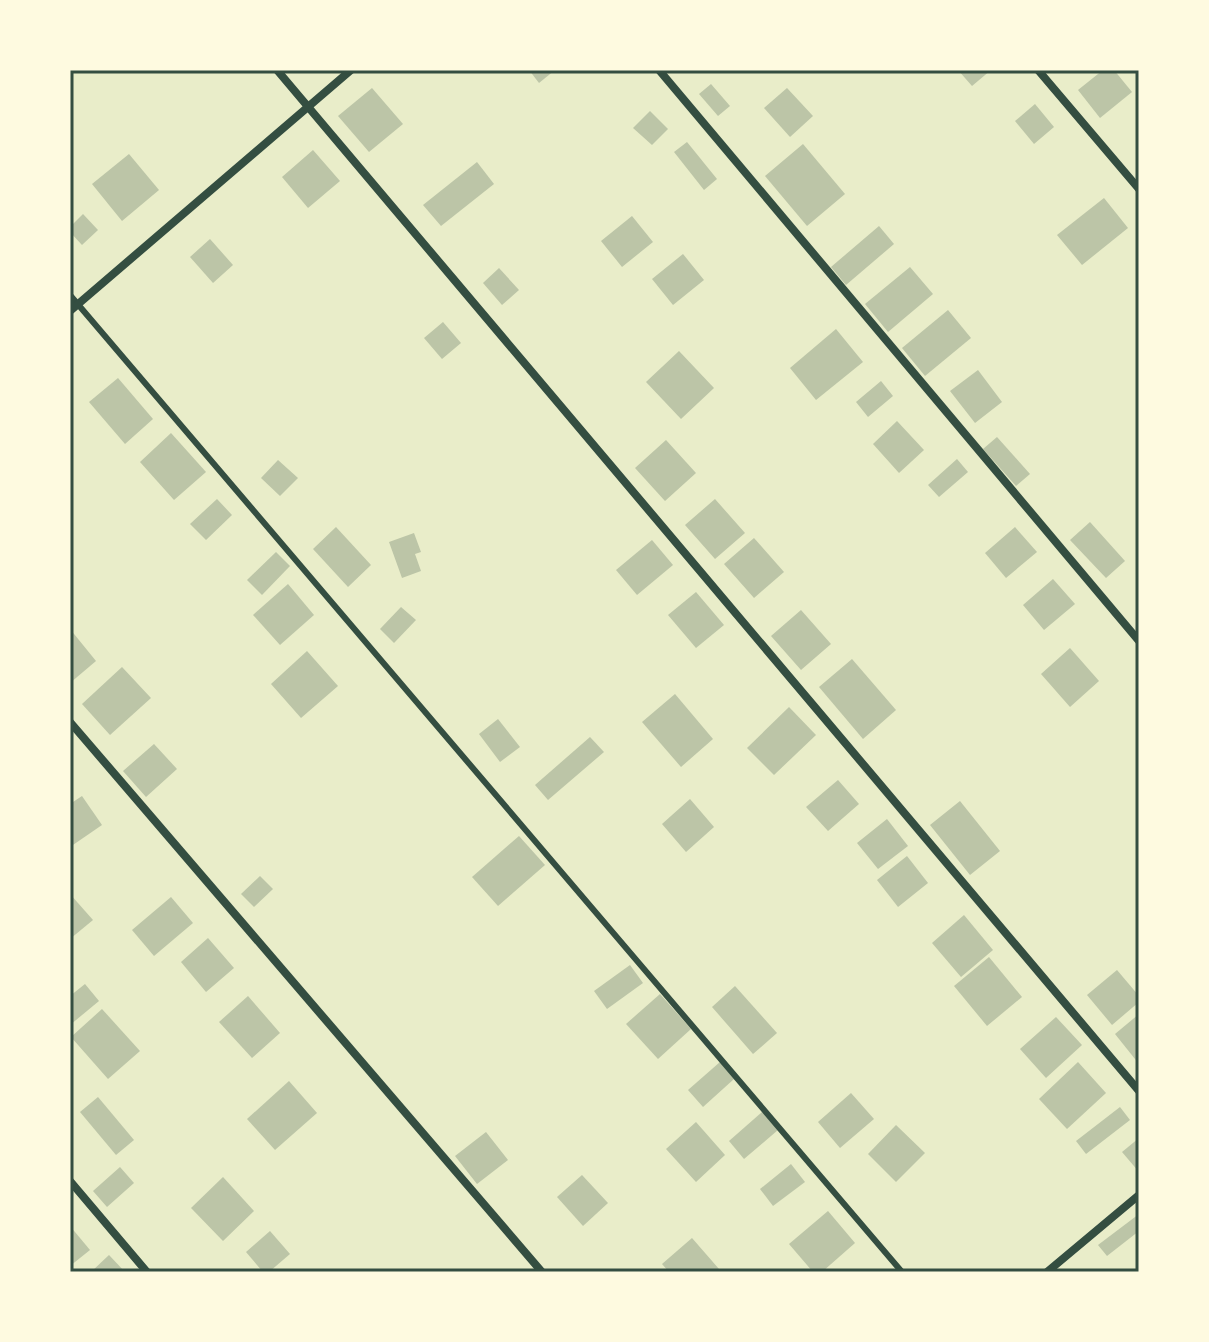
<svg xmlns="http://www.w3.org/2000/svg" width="1209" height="1342" font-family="'PT Sans',sans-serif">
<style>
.building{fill:#bcc5a7}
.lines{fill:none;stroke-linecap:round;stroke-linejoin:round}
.service{stroke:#344e41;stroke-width:6}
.minor{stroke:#344e41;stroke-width:8}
.neatline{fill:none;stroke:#344e41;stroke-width:3}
</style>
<rect width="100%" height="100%" fill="#e9edc9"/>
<g class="building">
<path d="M529 70H555L539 83Z"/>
<path d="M958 70H991L972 86Z"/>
<path d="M1103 70H1114L1132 92 1100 118 1078 90Z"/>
<path d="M711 84 730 106 718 116 699 94Z"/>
<path d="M372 88 403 124 369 152 338 116Z"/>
<path d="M787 88 813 116 790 137 764 108Z"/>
<path d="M1035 104 1054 127 1034 144 1015 121Z"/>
<path d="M650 111 668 129 652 145 633 128Z"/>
<path d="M687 142 717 179 704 190 674 152Z"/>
<path d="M803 144 845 194 807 226 765 176Z"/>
<path d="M313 150 340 181 308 208 282 177Z"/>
<path d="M129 154 159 190 122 221 92 184Z"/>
<path d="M477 162 494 184 441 226 423 205Z"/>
<path d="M1104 198 1128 228 1082 265 1057 235Z"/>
<path d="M83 214 98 230 82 245 70 232V227Z"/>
<path d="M632 216 653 242 622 267 601 241Z"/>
<path d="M879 226 894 244 846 285 831 267Z"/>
<path d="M210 239 233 265 213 283 190 257Z"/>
<path d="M683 254 704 280 673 305 652 279Z"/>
<path d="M910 267 933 294 888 332 865 304Z"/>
<path d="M499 268 519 290 502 305 483 283Z"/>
<path d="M948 310 971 338 925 376 902 348Z"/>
<path d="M443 322 461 343 442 359 424 338Z"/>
<path d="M836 329 863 362 816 400 790 368Z"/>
<path d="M679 351 714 388 681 419 646 382Z"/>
<path d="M978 370 1002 402 975 423 950 391Z"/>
<path d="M118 378 153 419 125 444 89 402Z"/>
<path d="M881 381 893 396 868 417 856 402Z"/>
<path d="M897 421 924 450 899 473 873 444Z"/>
<path d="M171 433 206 472 174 500 140 462Z"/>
<path d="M997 437 1030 474 1016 486 983 449Z"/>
<path d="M666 440 696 473 665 501 635 468Z"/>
<path d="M957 459 968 472 939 497 928 485Z"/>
<path d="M278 460 298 478 280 496 261 478Z"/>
<path d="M217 499 232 515 206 540 190 524Z"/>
<path d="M715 499 745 533 715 559 685 525Z"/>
<path d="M1090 522 1125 561 1106 578 1070 540Z"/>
<path d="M336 527 371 565 348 587 313 549Z"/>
<path d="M1015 527 1037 552 1006 578 985 553Z"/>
<path d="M414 533 421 552 415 554 421 571 402 578 389 542Z"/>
<path d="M754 538 784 572 754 598 724 564Z"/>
<path d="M652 540 673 565 637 595 616 570Z"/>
<path d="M276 552 290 566 262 595 247 580Z"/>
<path d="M1053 579 1075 604 1044 630 1023 605Z"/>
<path d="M288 584 314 615 280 645 253 615Z"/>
<path d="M696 592 724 625 696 648 668 615Z"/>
<path d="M401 607 416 620 394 643 380 629Z"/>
<path d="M801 610 831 644 801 670 771 636Z"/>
<path d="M70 629 96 661 70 683Z"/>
<path d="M1070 648 1099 681 1070 707 1041 674Z"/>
<path d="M307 651 338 686 301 718 271 684Z"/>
<path d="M852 659 896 710 863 739 819 687Z"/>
<path d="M122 667 151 698 110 735 82 704Z"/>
<path d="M675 694 713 739 681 767 642 722Z"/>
<path d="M789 707 816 735 774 775 747 748Z"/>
<path d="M498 719 520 747 500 762 479 734Z"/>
<path d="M590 737 604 752 548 800 535 785Z"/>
<path d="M154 744 177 769 146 797 123 771Z"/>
<path d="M838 780 859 804 828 831 806 807Z"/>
<path d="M82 796 102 825 70 847V804Z"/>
<path d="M690 799 714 827 686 852 662 824Z"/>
<path d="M960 801 1000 851 970 875 930 825Z"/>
<path d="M887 819 908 846 878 869 857 843Z"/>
<path d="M519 836 545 865 498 906 472 877Z"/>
<path d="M907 856 928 883 898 907 877 880Z"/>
<path d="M260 876 273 889 254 907 241 894Z"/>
<path d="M70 894 93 920 70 939Z"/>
<path d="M171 897 193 923 154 956 132 930Z"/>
<path d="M964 915 993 950 961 977 932 943Z"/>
<path d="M208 938 234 968 206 992 181 962Z"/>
<path d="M989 957 1022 997 987 1026 954 986Z"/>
<path d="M630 965 643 983 607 1009 594 991Z"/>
<path d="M1117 970 1139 996V1002L1112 1025 1087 995Z"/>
<path d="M85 984 99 1001 70 1025V996Z"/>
<path d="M735 986 777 1033 753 1054 712 1007Z"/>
<path d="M660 994 691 1029 658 1059 626 1024Z"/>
<path d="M248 996 280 1033 252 1058 219 1022Z"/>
<path d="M102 1009 140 1051 108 1079 71 1037Z"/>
<path d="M1139 1014V1064L1115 1034Z"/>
<path d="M1056 1017 1082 1045 1046 1078 1020 1049Z"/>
<path d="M720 1062 734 1079 703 1107 688 1090Z"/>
<path d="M1078 1062 1106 1093 1067 1129 1039 1099Z"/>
<path d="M289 1081 317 1113 275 1150 247 1119Z"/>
<path d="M851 1093 874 1119 840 1148 818 1122Z"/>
<path d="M98 1097 134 1140 116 1155 80 1112Z"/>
<path d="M1120 1107 1130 1120 1086 1154 1076 1141Z"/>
<path d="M762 1112 778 1130 744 1159 729 1141Z"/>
<path d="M696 1122 725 1155 696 1182 666 1149Z"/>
<path d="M896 1125 925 1153 896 1182 868 1154Z"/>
<path d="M486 1132 508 1160 477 1184 455 1156Z"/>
<path d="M1139 1138V1172L1122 1152Z"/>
<path d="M791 1164 805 1182 773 1206 760 1189Z"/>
<path d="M120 1167 134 1183 107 1207 93 1191Z"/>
<path d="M582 1175 608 1203 583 1226 557 1197Z"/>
<path d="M223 1177 254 1211 223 1241 191 1208Z"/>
<path d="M828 1211 855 1243 822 1272H813L789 1244Z"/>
<path d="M1139 1214V1231L1107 1256 1098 1245Z"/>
<path d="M70 1226 90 1250 70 1266Z"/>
<path d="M270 1231 290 1254 269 1272H263L246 1252Z"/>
<path d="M692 1238 719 1269 716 1272H669L662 1264Z"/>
<path d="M109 1255 125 1272H91Z"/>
</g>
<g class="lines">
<path class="service" d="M70 295 902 1272"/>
<g class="minor">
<path d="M277 70 1139 1091"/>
<path d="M659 70 1139 641"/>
<path d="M1038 70 1139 189"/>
<path d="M70 311 351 70"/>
<path d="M70 722 542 1272"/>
<path d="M70 1181 147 1272"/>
<path d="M1047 1272 1139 1195"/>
</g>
</g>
<rect width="1209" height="1342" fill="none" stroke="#fefae0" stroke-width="144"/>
<rect x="72" y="72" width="1065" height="1198" class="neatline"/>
</svg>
